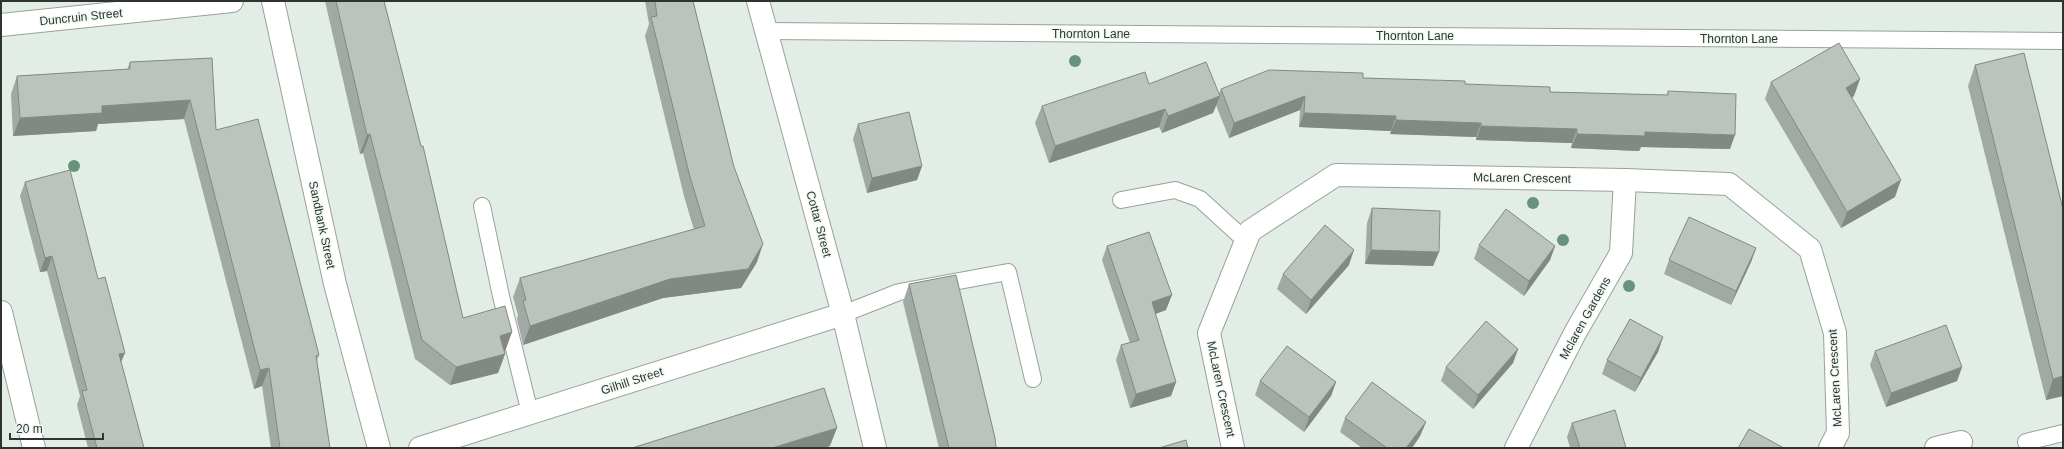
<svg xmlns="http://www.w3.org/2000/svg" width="2064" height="449" font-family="Arial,sans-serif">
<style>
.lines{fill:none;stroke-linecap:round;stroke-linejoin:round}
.lane-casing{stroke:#98a29b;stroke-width:18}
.street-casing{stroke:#98a29b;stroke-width:24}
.secondary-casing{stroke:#98a29b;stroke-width:24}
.lane{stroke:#fff;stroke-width:16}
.street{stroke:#fff;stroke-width:22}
.secondary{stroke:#fff;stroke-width:22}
.tree{fill:#67927c}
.wall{fill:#a0a9a3}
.shaded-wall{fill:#828984}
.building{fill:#bac4bd;stroke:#828984}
.labels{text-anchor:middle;stroke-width:3;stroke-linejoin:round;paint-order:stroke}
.street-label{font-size:12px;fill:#303431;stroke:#effaf2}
</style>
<rect width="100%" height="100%" fill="#e2ede5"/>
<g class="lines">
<defs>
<g id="lane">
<path d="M767 31 2063 41"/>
<path d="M1121 200 1175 190 1200 199 1246 241"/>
<path d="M482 206 501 296 530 413"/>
<path d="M843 314 899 292 1008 272 1033 379"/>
<path d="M2026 442 2063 433"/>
</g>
<g id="street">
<path d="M758 1 843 314 875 448"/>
<path d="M1 25 232 1"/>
<path d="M1 312 34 448"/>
<path d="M420 448 843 314"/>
<path d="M1233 448 1209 333 1250 231 1336 175 1625 180 1729 184 1810 249 1835 333 1838 433 1830 448"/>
<path d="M1516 448 1575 333 1621 253 1625 180"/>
<path d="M1936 448 1961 442"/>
</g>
<path id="secondary" d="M273 1 335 284 379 448"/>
</defs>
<use href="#lane" class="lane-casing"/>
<use href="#street" class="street-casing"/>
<use href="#secondary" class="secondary-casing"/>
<use href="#lane" class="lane"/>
<use href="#street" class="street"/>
<use href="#secondary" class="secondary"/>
</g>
<g class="tree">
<circle cx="1075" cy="61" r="6"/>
<circle cx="74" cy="166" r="6"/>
<circle cx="1533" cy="203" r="6"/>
<circle cx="1563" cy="240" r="6"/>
<circle cx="1629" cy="286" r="6"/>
</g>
<g class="wall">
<path d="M325 1H384L463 318 512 332 505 351H504L505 354 498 373 450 385 415 359 363 153 360 154Z"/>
<path d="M645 1H693L757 262 741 288 663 298 523 345 517 319 518 315 513 297 520 278 694 230 684 196 645 36 649 24Z"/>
<path d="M212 58 216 130 319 355 317 360 330 448H271L262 386 254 389 184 119 98 124 96 131 13 136 11 94 17 76 127 70 130 62Z"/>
<path d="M1975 65 2063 209V396L2046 400 1968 86Z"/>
<path d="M1363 78 1465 84 1550 92 1667 95 1668 91 1730 149 1641 147 1639 151 1571 148 1572 143 1476 140V137L1390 134 1391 131 1299 127 1300 110 1229 138 1216 105 1213 113 1162 133 1159 127 1049 163 1035 123 1042 106 1149 84 1219 94 1221 89Z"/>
<path d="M1771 82 1854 96 1852 98 1895 197 1841 228 1765 99Z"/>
<path d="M858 124 922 166 917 180 867 193 853 139Z"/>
<path d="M25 182 98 279 121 362 144 448H88L77 405 80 396 47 271 40 272 20 196Z"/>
<path d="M1372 208 1439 252 1433 266 1365 264 1367 223Z"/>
<path d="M1479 245 1555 246 1550 260 1524 296 1474 259Z"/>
<path d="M1107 246 1166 310 1155 314 1176 382 1171 396 1130 408 1116 360 1121 345 1130 343 1102 260Z"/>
<path d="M1756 248 1751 262 1731 305 1664 274 1669 260Z"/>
<path d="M1349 265 1306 314 1277 289 1283 274Z"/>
<path d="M909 284 996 448H939L903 302Z"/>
<path d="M1663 337 1658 352 1635 392 1602 374 1607 360Z"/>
<path d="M1518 349 1513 363 1473 409 1441 381 1446 367Z"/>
<path d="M1875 351 1962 367 1957 381 1886 407 1870 365Z"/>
<path d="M1260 381 1336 382 1331 396 1304 432 1255 395Z"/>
<path d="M1345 418 1426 422 1420 436 1412 448H1362L1340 432Z"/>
<path d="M1572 423 1626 448H1570L1567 437Z"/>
</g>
<g class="shaded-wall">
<path d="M1860 79 1854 96 1840 105 1846 88Z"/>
<path d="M1220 96 1213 113 1162 133 1168 116Z"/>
<path d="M1305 96 1300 110 1229 138 1234 123Z"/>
<path d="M190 100 184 119 98 124 96 131 13 136 20 118 102 106Z"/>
<path d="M1165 109 1159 127 1049 163 1055 146Z"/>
<path d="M1304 113 1396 116 1391 131 1299 127Z"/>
<path d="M1396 120 1481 123 1476 137 1390 134Z"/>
<path d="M1481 126 1577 129 1572 143 1476 140Z"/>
<path d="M1645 132 1735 135 1730 149 1641 147 1639 151 1571 148 1577 134Z"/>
<path d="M370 134 363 153 360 154 367 135Z"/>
<path d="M922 166 917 180 867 193 872 178Z"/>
<path d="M1901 180 1895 197 1841 228 1847 212Z"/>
<path d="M763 244 757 262 741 288 663 298 523 345 530 326Z"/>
<path d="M1555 246 1550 260 1524 296 1529 281Z"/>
<path d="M1756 248 1751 262 1731 305 1736 291Z"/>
<path d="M1354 250 1349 265 1306 314 1311 300Z"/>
<path d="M1371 250 1439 252 1433 266 1365 264Z"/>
<path d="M52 256 47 271 40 272 45 258Z"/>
<path d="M1172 295 1166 310 1147 317 1152 302Z"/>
<path d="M512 332 505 351 494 355 500 336Z"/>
<path d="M1663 337 1658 352 1635 392 1641 378Z"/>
<path d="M1518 349 1513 363 1473 409 1478 395Z"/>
<path d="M125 353 119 367V354Z"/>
<path d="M505 354 498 373 450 385 456 367Z"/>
<path d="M1962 367 1957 381 1886 407 1891 393Z"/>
<path d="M269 368 262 386 254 389 260 370Z"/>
<path d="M2063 376V396L2046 400 2053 379Z"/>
<path d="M1176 382 1171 396 1130 408 1136 394Z"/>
<path d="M1336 382 1331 396 1304 432 1309 417Z"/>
<path d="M1426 422 1420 436 1412 448H1406Z"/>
<path d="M837 428 830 446 825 448H772Z"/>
</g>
<g class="building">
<path d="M336 1H384L421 146H423L463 318 505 306 512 332 500 336 505 354 456 367 422 340 370 134 367 135Z"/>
<path d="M655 1H693L734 167 763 244 748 269 670 279 530 326 523 301 526 300 520 278 705 226 690 177 651 17 657 16Z"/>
<path d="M1839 43 1860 79 1846 88 1901 180 1847 212 1771 82Z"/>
<path d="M2024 53 2063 209V376L2053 379 1975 65Z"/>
<path d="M212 58 216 130 258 119 319 355 316 356 330 448H280L269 368 260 370 190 100 102 106V113L20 118 17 76 130 69V62Z"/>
<path d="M1206 62 1220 96 1168 116 1165 109 1055 146 1042 106 1145 72 1149 84Z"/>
<path d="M1269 70 1363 73V78L1465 81V84L1550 87V92L1668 95V91L1736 94 1735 135 1645 132V136L1577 134V129L1481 126V123L1396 120V116L1304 113 1305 96 1234 123 1221 89Z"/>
<path d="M909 112 922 166 872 178 858 124Z"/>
<path d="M70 170 98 279 105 277 125 353 119 354 144 448H97L82 391 87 390 52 256 45 258 25 182Z"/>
<path d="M1372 208 1440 211 1439 252 1371 250Z"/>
<path d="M1506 209 1555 246 1529 281 1479 245Z"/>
<path d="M1689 217 1756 248 1736 291 1669 260Z"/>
<path d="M1325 225 1354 250 1311 300 1283 274Z"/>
<path d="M1149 232 1172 295 1152 302 1176 382 1136 394 1121 345 1139 340 1107 246Z"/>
<path d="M956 275 995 438 996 448H949L909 284Z"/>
<path d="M1630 319 1663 337 1641 378 1607 360Z"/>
<path d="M1486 321 1518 349 1478 395 1446 367Z"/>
<path d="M1946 325 1962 367 1891 393 1875 351Z"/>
<path d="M1287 346 1336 382 1309 417 1260 381Z"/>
<path d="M1372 382 1426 422 1406 448H1387L1345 418Z"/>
<path d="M824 388 837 428 772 448H632Z"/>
<path d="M1615 410 1626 448H1580L1572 423Z"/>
<path d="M1749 429 1782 447V448H1738Z"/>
<path d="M1186 440 1188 448H1159Z"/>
</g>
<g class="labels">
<g class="street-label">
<text transform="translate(81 17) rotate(-6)" y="4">Duncruin Street</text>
<text x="1091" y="38">Thornton Lane</text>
<text x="1415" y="40">Thornton Lane</text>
<text x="1739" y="43">Thornton Lane</text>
<text transform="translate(1522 178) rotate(1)" y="4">McLaren Crescent</text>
<text transform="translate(819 224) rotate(75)" y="4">Cottar Street</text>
<text transform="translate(322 225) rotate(78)" y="4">Sandbank Street</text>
<text transform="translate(1585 318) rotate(-61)" y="4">Mclaren Gardens</text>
<text transform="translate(1835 378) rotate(-93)" y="4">McLaren Crescent</text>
<text transform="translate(632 381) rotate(-18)" y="4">Gilhill Street</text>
<text transform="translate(1221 389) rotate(78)" y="4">McLaren Crescent</text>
</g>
</g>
<rect width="2064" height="449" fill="none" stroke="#303431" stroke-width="4"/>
<path d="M10 433v6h93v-6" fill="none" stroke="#303431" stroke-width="2"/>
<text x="16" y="433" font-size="12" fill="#303431" stroke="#effaf2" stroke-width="3" paint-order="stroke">20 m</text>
</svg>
